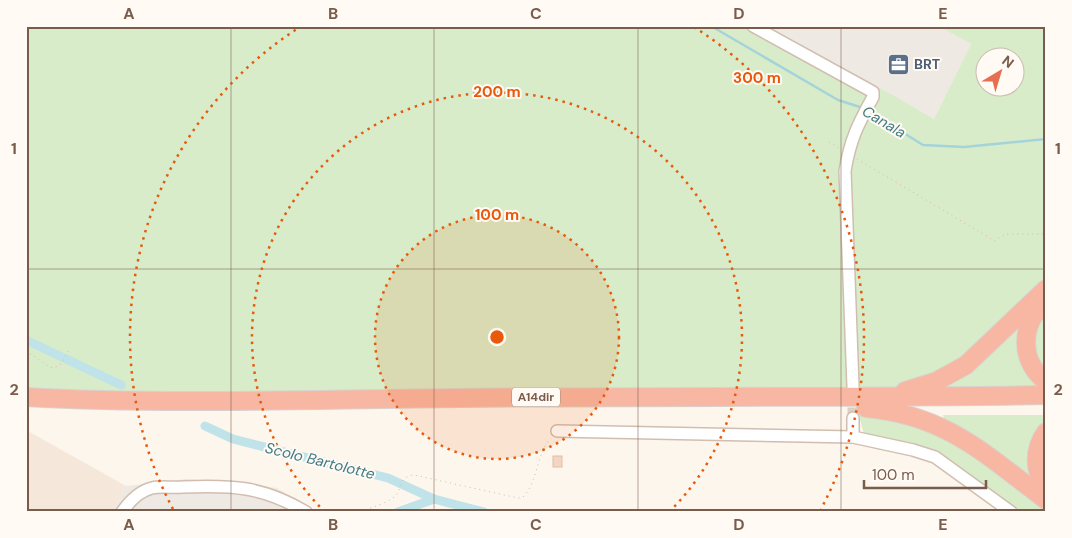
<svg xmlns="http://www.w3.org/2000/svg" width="1072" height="538" font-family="'DM Sans',sans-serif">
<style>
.residential{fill:#f5e8da}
.industrial{fill:#efe9e4}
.green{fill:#d8ecc9;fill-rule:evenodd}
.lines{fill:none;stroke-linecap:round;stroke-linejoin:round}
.stream{stroke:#a5d3da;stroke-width:2.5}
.canal{stroke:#bfe3e8;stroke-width:9}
.building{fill:#f3d5c3;stroke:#e6bba3}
.minor-tunnel{stroke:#dcd0c4;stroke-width:11;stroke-dasharray:11 5.5;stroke-linecap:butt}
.minor-casing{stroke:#d1beb0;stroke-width:14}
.highway-casing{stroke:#dad1cd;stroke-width:20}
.path{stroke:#d9b8a5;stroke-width:1;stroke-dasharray:1 4;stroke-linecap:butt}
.minor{stroke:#fff;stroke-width:11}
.highway{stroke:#f7b7a3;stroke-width:18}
.grid{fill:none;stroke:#7a5c4d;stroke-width:1;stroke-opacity:0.55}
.ring{fill:none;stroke:#e8590c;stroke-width:2.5;stroke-dasharray:2.5 5}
.labels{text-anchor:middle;stroke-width:4;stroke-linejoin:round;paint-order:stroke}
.shield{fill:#fffaf3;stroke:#a28b7f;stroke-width:1}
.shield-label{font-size:12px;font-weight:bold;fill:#7a5c4d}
.service-label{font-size:14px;font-weight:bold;fill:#4e5e75;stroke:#fffaf3;text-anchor:start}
.water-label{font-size:15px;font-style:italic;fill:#437c86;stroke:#fffaf3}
.centre{fill:#e8590c;stroke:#fffaf3;stroke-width:2.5}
.ring-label{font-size:15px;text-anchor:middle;font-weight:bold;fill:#e8590c;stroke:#fffaf3;stroke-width:4;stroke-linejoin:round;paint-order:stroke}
.neatline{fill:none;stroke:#7a5c4d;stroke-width:2}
.grid-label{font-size:16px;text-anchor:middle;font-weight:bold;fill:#7a5c4d}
</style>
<rect width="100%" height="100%" fill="#fdf6ec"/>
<path class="residential" d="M26 430 126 486 113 512H26Z"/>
<g class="industrial">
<path d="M764 26H938L971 44 934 119 893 95Z"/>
<path d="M187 479 277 488 316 512H113L126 486Z"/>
</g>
<g class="green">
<path d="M26 26H764L893 95 934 119 971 44 938 26H1046V282L960 363 907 386 880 390 631 388 185 393 26 390ZM984 58H1014V88H984Z"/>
<path d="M1046 309V374L1031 355 1033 326Z"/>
<path d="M1023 317 1037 382V387H946V382Z"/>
<path d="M943 415H1046V421L1038 430 1036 482 944 419Z"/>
<path d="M859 416 905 417 935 425 1046 505V512H1019L936 451 864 434Z"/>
</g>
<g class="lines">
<g class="stream">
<path d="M711 26 838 100 863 108"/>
<path d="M870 112 923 145 964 147 1046 139"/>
</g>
<g class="canal">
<path d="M26 340 121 385"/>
<path d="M205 426 233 439 388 478 434 499"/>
<path d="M398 512 434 499 484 512"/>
</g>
</g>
<rect class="building" x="553" y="456" width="9" height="11"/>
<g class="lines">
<path class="minor-tunnel" d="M853 391V418"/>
<defs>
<g id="minor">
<path d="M753 26 873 92V97C858 124 850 140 845 171L853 386"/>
<path d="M853 418V437"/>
<path d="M557 431 853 437 913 450 935 457 1011 512"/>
<path d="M122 512C129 502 139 491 152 488 161 486 173 488 183 487 232 485 262 486 306 512"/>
</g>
<g id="highway">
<path d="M1046 303C1020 322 1019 362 1046 381"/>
<path d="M905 391 937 381 966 365 1046 289"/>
<path d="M26 397C171 405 317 399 462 398 656 396 851 398 1046 395"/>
<path d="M866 408C946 415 985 454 1046 500"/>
<path d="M1046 432C1034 449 1033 470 1046 487"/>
</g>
</defs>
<use href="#minor" class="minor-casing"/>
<use href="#highway" class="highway-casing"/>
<g class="path">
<path d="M829 142 839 148"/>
<path d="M857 159 995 241 1005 234H1046"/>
<path d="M26 351 50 367 54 368 61 364 70 348"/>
<path d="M361 512C369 508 392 502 397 494 402 485 401 476 414 475L518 498 523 497C538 482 536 455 550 439"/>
</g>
<use href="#minor" class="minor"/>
<use href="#highway" class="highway"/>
</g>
<path class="grid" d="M231 26V512M434 26V512M638 26V512M841 26V512M26 269H1046"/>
<circle cx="497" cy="337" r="122" fill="#e8590c" fill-opacity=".12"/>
<g class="ring">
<circle cx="497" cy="337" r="122"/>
<path d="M325 512A245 245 0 1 1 669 512"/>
<path d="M173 509A367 367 0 0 1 300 27M694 27A367 367 0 0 1 821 509"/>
</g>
<defs>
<symbol id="office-square" viewBox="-11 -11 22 22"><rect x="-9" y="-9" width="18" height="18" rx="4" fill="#5c6f8a" stroke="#fffaf3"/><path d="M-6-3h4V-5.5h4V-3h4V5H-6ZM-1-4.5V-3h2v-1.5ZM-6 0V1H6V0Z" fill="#fff"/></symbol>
</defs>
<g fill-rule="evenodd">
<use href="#office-square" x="886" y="52" width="25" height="25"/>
</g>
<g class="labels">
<rect class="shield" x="512" y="387.5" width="48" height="19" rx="4"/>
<g class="shield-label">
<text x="536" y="401">A14dir</text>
</g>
<g class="service-label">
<text x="914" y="69">BRT</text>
</g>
<g class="water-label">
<text transform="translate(884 122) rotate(31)" y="5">Canala</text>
<text transform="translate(320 461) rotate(14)" y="5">Scolo Bartolotte</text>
</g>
</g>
<circle cx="497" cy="337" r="8" class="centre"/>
<g class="ring-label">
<text x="757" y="83">300 m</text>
<text x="497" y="97">200 m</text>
<text x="497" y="220">100 m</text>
</g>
<rect width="1072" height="538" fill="none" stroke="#fffaf3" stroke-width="55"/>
<g transform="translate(1000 72) rotate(38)"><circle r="24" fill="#fffaf3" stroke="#cabbb1"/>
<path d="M0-4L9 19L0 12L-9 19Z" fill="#e76f51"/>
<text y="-8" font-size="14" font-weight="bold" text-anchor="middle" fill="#7a5c4d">N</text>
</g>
<path d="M864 480v8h122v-8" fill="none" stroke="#7a5c4d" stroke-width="2.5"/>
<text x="872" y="480" font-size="15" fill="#7a5c4d" stroke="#fffaf3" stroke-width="4" paint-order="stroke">100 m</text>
<rect x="28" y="28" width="1016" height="482" class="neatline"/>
<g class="grid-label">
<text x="129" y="19">A</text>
<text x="333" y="19">B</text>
<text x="536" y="19">C</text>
<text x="739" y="19">D</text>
<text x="943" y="19">E</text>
<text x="14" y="154">1</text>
<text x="1058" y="154">1</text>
<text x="14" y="395">2</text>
<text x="1058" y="395">2</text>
<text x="129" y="530">A</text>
<text x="333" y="530">B</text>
<text x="536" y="530">C</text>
<text x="739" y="530">D</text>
<text x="943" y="530">E</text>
</g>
</svg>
